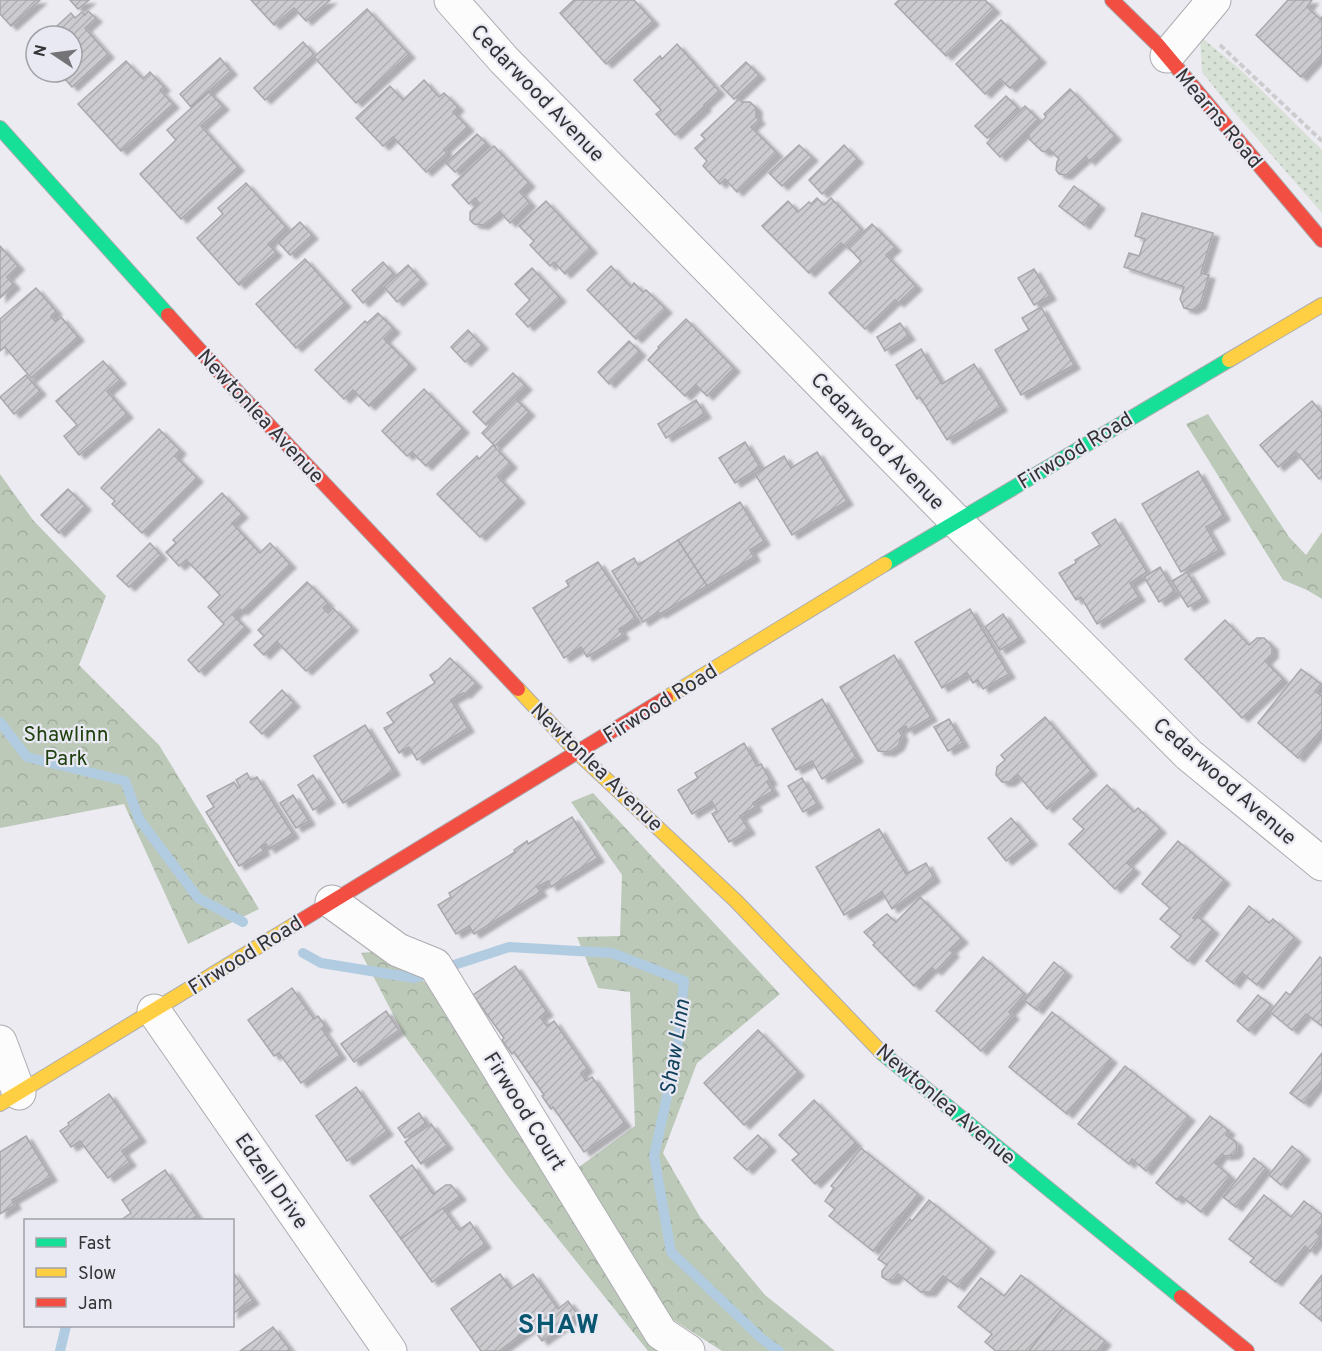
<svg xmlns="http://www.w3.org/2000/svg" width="1322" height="1351" font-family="Overpass,sans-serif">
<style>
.grass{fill:url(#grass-dots)}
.forest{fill:url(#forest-crowns)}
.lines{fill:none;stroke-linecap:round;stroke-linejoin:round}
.stream{stroke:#b1cce0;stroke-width:10}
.building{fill:url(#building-hatch);stroke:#a9a8ac;stroke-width:1.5;filter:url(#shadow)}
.street-casing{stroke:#acacb1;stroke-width:35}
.fast-casing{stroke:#acacb1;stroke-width:16}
.slow-casing{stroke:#acacb1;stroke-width:16}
.jam-casing{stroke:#acacb1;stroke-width:16}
.path{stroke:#ccccce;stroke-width:4;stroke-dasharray:6 3;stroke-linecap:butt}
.street{stroke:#fcfcfd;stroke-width:33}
.fast{stroke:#16e098;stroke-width:14}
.slow{stroke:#ffcf43;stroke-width:14}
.jam{stroke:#f24e42;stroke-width:14}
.labels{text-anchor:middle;stroke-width:4.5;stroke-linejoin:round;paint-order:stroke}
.street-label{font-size:21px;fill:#343437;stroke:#e9e9f3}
.park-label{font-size:21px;fill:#20410f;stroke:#e9e9f3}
.water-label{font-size:22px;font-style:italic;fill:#11425c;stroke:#e9e9f3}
.district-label{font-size:27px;font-weight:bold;letter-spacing:1.5px;fill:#085670;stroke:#e9e9f3}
</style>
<defs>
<pattern id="grass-dots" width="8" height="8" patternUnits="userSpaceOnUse" patternTransform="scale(1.5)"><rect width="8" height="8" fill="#d7e1d6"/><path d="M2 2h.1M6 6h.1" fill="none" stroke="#b9c2b8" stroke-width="1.8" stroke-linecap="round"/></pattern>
<pattern id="forest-crowns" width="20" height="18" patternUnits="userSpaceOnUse" patternTransform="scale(1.5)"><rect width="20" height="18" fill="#bcc9b9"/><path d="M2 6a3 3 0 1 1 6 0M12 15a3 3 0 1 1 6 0" fill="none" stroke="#a2ada0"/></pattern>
<pattern id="building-hatch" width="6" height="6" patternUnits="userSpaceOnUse" patternTransform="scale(1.5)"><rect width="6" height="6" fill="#cccbcf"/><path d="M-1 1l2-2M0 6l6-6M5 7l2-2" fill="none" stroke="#b0afb2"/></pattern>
<filter id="shadow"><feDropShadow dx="6" dy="4" stdDeviation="1.5" flood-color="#0004"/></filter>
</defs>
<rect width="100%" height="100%" fill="#ebebf1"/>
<path class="grass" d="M1200 36 1243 72 1322 150V213L1229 106 1202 72Z"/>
<g class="forest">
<path d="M1208 414 1289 537 1306 555 1322 532V599L1307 590 1283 580 1186 424Z"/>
<path d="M0 474 33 520 106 596 79 665 159 745 259 909 188 944 124 804 0 828Z"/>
<path d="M593 793 780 994 697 1063 663 1153 700 1217 765 1295 835 1351H722L672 1319 579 1167 635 1126 630 992 598 988 577 937 620 936 622 875 571 802Z"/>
<path d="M380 951 432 987 668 1351H648L507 1175 404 1035 361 953Z"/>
</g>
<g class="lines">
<g class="stream">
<path d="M0 722 27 757 125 781 139 819 198 898 243 922"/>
<path d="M303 953 321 963 414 978 509 947 612 953 684 981 677 1051 654 1156 671 1252 762 1339 779 1351"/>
<path d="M60 1351 66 1326"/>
</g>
</g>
<g class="building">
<path d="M0 0H40L11 26 0 14Z"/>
<path d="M70 0H89L78 9Z"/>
<path d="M251 0H330L306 21 294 8 274 25Z"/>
<path d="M574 0H634L653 21 606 64 560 13Z"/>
<path d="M899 0H985L994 9 946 56 895 4Z"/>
<path d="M1288 0H1312L1307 7 1320 19 1322 17V54L1301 77 1256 35Z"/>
<path d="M367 9 409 54 356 103 314 57Z"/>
<path d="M88 11 96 18 85 28 108 54 72 87 59 72H72V36H46L71 13 75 18 82 12 85 15Z"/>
<path d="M1001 20 1040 59 1010 88 1000 79 985 94 956 64Z"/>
<path d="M303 42 314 54 265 100 254 88Z"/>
<path d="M677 44 719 91 704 105 705 107 675 135 656 114 661 110 634 80 660 56 662 59Z"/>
<path d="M220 58 231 71 191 107 180 94Z"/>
<path d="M126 61 143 79 150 72 164 87 160 90 173 104 121 151 78 104Z"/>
<path d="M746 62 759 75 734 99 721 86Z"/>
<path d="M424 80 439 97 444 93 458 107 453 112 468 127 444 149 447 153 426 172 393 137 383 146 356 118 390 86 403 100Z"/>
<path d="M1070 89 1115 136 1089 161 1086 157 1066 175 1059 174 1056 170 1057 162 1059 159 1049 149 1046 152 1042 151 1029 139V134L1046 117 1044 114Z"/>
<path d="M209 92 223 106 201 126 238 167 181 219 140 174 176 140 167 130Z"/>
<path d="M1006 96 1018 108 987 138 975 126Z"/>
<path d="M739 99 742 102H750L756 108V117L759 120 751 127 777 153 737 192 725 179 720 184 703 166 707 161 695 148 705 139 701 135Z"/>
<path d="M1025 106 1038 119 1000 157 987 143Z"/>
<path d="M477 134 486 143 455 172 446 163Z"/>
<path d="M799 145 812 157 782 186 769 173Z"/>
<path d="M844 145 857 159 822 194 809 180Z"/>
<path d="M494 146 529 183 520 192 530 203 510 223 500 212 483 225 474 224 470 220V212L479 203 475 198 469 204 452 185Z"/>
<path d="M246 183 286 227 268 244 276 252 239 285 197 238 223 214 218 208Z"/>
<path d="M1074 186 1099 205 1084 225 1059 206Z"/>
<path d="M817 198 824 205 831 198 862 230 845 247 841 243 809 273 762 226 788 201 798 212 809 202 811 204Z"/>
<path d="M546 201 591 249 565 274 554 262 550 266 530 245 534 241 519 226Z"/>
<path d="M1142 213 1213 233 1201 273 1209 275 1200 305 1192 310 1184 308 1180 299 1184 287 1124 267 1129 253 1139 256 1145 239 1135 236Z"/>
<path d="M300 222 312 235 290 255 278 242Z"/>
<path d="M872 224 895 247 886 255 916 286 898 303 895 300 865 329 829 293 861 261 848 247Z"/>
<path d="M0 246 18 266 7 277 14 285 0 298Z"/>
<path d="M305 259 345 303 296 348 256 304Z"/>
<path d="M383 262 394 274 363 303 352 290Z"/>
<path d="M408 265 421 280 397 302 384 287Z"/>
<path d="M611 266 631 287 634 283 643 292 646 290 666 309 636 339 587 290Z"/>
<path d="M532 268 560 298 528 327 516 314 530 300 515 284Z"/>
<path d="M1034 269 1050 296 1034 305 1018 278Z"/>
<path d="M36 288 56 311 51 316 55 321 61 317 78 337 31 378 5 347 0 351V319Z"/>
<path d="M1041 307 1074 365 1021 395 995 350 1029 330 1022 318Z"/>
<path d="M378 313 394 329 384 339 410 365 369 406 353 390 344 399 315 370 365 321 367 323Z"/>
<path d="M686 319 734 368 707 396 696 385 685 396 648 360 659 348 658 347Z"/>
<path d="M900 323 909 336 885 351 877 337Z"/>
<path d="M468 330 482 345 465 362 451 347Z"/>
<path d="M629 341 640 352 609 384 598 372Z"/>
<path d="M921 349 942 384 974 364 1001 407 947 440 920 397 917 399 896 365Z"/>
<path d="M103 361 120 380 107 391 127 414 79 455 64 436 77 425 56 401Z"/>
<path d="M513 373 526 386 486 425 473 412Z"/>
<path d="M26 375 40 391 14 414 0 397Z"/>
<path d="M424 389 463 429 426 466 412 452 407 456 382 431Z"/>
<path d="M516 399 529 412 495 446 482 433Z"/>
<path d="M696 400 705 414 666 438 658 424Z"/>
<path d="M1312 401 1322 413V476L1319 479 1296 452 1278 467 1260 445Z"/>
<path d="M159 429 180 450 175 456 197 478 142 533 112 504 115 501 101 488Z"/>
<path d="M745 442 760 467 735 483 719 458Z"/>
<path d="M493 445 511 464 498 477 519 499 480 537 437 494 477 456 479 459Z"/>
<path d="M817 452 847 501 792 535 755 474 784 456 791 468Z"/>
<path d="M1198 471 1224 516 1206 527 1219 550 1181 572 1142 504Z"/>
<path d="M68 489 85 506 59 533 41 515Z"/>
<path d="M222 493 242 514 232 523 246 538 204 578 186 560 179 566 166 552 176 543 173 540Z"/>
<path d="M740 502 764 541 750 550 754 557 707 586 678 540Z"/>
<path d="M1115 519 1147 572 1130 583 1139 597 1097 624 1081 597 1076 600 1059 573 1076 563 1075 560 1100 545 1092 533Z"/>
<path d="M246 538 260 553 270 543 290 564 242 611 240 609 233 615 245 627 199 672 188 660 224 624 208 607 220 595 204 578Z"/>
<path d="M678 540 707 586 660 614 658 612 643 622 612 571 634 558 638 565Z"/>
<path d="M150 543 161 555 129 587 117 576Z"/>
<path d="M598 562 636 619 619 629 623 635 587 657 581 647 564 658 533 608 569 586 566 581Z"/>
<path d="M1160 567 1175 592 1159 602 1144 577Z"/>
<path d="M1187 572 1203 598 1188 607 1172 581Z"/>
<path d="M307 582 328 603 323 608 328 613 333 608 352 627 306 671 277 642 264 655 254 645 264 636 258 630Z"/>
<path d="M970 609 1009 674 983 689 978 680 973 683 967 673 942 688 915 642Z"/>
<path d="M1003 614 1019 638 1000 650 985 627Z"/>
<path d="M1225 620 1249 645 1257 638H1264L1272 646V654L1265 661 1283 679 1242 718 1185 659Z"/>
<path d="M894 655 931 717 908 731 906 726 899 730 902 736 898 746 889 752 878 751 840 687Z"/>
<path d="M450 658 476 683 465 694 463 693 451 700 468 728 417 760 409 747 399 753 384 728 394 723 387 713 435 683 430 675 439 669Z"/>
<path d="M1301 669 1321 684 1315 691 1322 696V729L1298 758 1258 723Z"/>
<path d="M282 690 294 703 262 734 250 722Z"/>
<path d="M822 699 857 758 822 779 812 761 796 770 772 729Z"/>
<path d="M1045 717 1091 771 1047 809 1018 775 1009 782H1002L996 775 997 767 1005 760 1001 755Z"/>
<path d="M949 719 963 743 948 751 934 727Z"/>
<path d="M365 725 394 771 343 803 314 756Z"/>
<path d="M744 743 757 766 761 764 771 781 767 782 773 791 753 803 756 807 740 816 749 830 729 842 712 814 717 811 712 802 692 814 678 790 698 778 695 773Z"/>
<path d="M247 773 251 780 257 777 293 834 269 849 266 844 261 847 264 851 239 866 206 812 214 807 207 796 234 782 238 788 240 787 236 780Z"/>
<path d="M313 775 329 800 313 810 298 785Z"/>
<path d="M802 778 817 804 803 812 788 786Z"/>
<path d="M1107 785 1134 812 1138 808 1160 829 1127 863 1134 869 1115 889 1069 844 1084 829 1073 819Z"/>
<path d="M293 795 309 821 296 828 280 803Z"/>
<path d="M572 817 598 858 551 887 548 881 537 887 541 892 474 934 469 926 456 934 438 905 451 897 449 893 515 852 514 850 527 841 528 844Z"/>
<path d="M1011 818 1031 841 1006 861 988 838Z"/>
<path d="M879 829 906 874 926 863 934 878 892 909 882 892 844 915 816 867Z"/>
<path d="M1178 841 1224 880 1193 918 1195 919 1197 916 1213 930 1188 961 1171 947 1181 936 1160 919 1170 908 1142 884Z"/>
<path d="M920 897 962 939 950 950 953 953 936 971 932 968 914 986 873 945 875 943 864 932 887 914 896 922Z"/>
<path d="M1249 906 1269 923 1273 919 1295 938 1257 985 1242 973 1234 984 1206 961Z"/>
<path d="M983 957 1025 994 1009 1012 1013 1015 981 1051 936 1011Z"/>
<path d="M1320 957 1322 959V1026L1306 1014 1292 1030 1270 1012 1286 992 1290 995Z"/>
<path d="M1054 962 1066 972 1037 1010 1024 1000Z"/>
<path d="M515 966 547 1012 540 1017 547 1026 554 1021 587 1068 581 1073 586 1081 592 1077 625 1123 584 1152 553 1107 551 1109 542 1096 544 1095 514 1052 512 1054 502 1040 504 1038 473 995Z"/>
<path d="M292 988 314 1019 318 1016 326 1027 322 1029 340 1055 301 1083 279 1053 274 1056 248 1020Z"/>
<path d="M1258 995 1271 1005 1249 1031 1237 1021Z"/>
<path d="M386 1011 399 1030 354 1062 341 1044Z"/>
<path d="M1052 1012 1111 1059 1067 1114 1009 1067Z"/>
<path d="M758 1030 798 1072 744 1125 704 1083Z"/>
<path d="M1322 1053V1080L1304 1103 1290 1093Z"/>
<path d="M1125 1066 1189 1117 1146 1171 1132 1159 1129 1164 1078 1124Z"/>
<path d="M356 1087 387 1131 347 1161 316 1116Z"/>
<path d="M109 1094 140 1138 122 1151 130 1162 108 1178 80 1141 71 1147 60 1131 69 1125 68 1123Z"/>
<path d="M814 1100 856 1143 815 1184 792 1160 799 1154 779 1135Z"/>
<path d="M419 1113 426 1123 405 1138 398 1128Z"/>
<path d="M1210 1116 1229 1131 1226 1135 1236 1142 1237 1151 1233 1155 1225 1156 1222 1154 1215 1163 1230 1176 1201 1212 1181 1196 1177 1200 1156 1183Z"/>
<path d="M431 1124 447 1145 421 1164 405 1142Z"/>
<path d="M758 1135 770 1147 747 1170 734 1158Z"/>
<path d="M26 1136 51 1177 12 1200 15 1205 0 1214V1152Z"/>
<path d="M1292 1146 1304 1156 1281 1185 1269 1175Z"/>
<path d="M861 1148 918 1194 873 1251 829 1216 835 1209 825 1201 834 1188 831 1186Z"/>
<path d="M1254 1158 1266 1168 1236 1207 1223 1197Z"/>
<path d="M412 1165 433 1194 446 1185H451L460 1196 401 1239 370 1196Z"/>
<path d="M165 1170 197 1216 190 1220H121L131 1213 122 1200Z"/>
<path d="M1264 1195 1291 1217 1304 1201 1322 1215V1224L1316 1232 1321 1237 1310 1251 1305 1246 1276 1282 1250 1262 1254 1258 1229 1239Z"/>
<path d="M929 1200 989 1248 958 1287 943 1276 930 1292H921L898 1274 893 1280H887L882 1277V1271L887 1265 878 1259 910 1219 912 1221Z"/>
<path d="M443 1208 459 1230 470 1222 485 1244 432 1282 401 1239Z"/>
<path d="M232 1271 253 1300 232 1314Z"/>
<path d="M500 1274 511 1289 533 1274 558 1309 568 1301 578 1315 542 1341 532 1327 499 1351H481L451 1309Z"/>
<path d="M1021 1275 1063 1308 1029 1351H996L985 1342 992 1334 958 1307 981 1278 1004 1296Z"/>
<path d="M1322 1275V1321L1300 1303Z"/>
<path d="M1063 1308 1105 1341 1097 1351H1029Z"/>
<path d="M273 1327 291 1351H240Z"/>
</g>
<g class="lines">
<defs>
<g id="street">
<path d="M451 0 504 60 956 521 1189 755 1322 864"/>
<path d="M1167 56 1214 0"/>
<path d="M332 902 398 950 435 965 661 1333 688 1351"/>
<path d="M154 1011 390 1351"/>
<path d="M0 1042 19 1093"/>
</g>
<g id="fast">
<path d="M0 128 168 315"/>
<path d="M885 564 1229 360"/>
<path d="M882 1053 1181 1297"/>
</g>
<g id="slow">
<path d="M1229 360 1322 305"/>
<path d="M518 689 578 753 736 901 882 1053"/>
<path d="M666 698 885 564"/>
<path d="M0 1104 297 923"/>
</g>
<g id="jam">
<path d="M1112 0 1157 44 1322 240"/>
<path d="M168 315 232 386 518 689"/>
<path d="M297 923 666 698"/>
<path d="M1181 1297 1247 1351"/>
</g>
</defs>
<use href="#street" class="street-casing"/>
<use href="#fast" class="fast-casing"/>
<use href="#slow" class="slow-casing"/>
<use href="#jam" class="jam-casing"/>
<path class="path" d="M1220 45 1322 141"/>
<use href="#street" class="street"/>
<use href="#fast" class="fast"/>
<use href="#slow" class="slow"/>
<use href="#jam" class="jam"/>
</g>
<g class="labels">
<g class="street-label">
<text transform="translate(538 93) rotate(46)" y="7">Cedarwood Avenue</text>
<text transform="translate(1219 118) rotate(50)" y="7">Mearns Road</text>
<text transform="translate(261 416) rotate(47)" y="7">Newtonlea Avenue</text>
<text transform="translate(878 441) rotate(46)" y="7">Cedarwood Avenue</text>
<text transform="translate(1075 450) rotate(-31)" y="7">Firwood Road</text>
<text transform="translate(660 703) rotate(-32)" y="7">Firwood Road</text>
<text transform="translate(597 767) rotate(44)" y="7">Newtonlea Avenue</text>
<text transform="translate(1225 781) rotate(41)" y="7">Cedarwood Avenue</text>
<text transform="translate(245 955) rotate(-32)" y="7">Firwood Road</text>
<text transform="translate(946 1104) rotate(40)" y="7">Newtonlea Avenue</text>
<text transform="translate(525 1111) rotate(58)" y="7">Firwood Court</text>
<text transform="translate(272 1181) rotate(55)" y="7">Edzell Drive</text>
</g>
<g class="park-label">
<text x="66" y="741">Shawlinn<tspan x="66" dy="24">Park</tspan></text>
</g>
<g class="water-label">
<text transform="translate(674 1047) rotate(-81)" y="8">Shaw Linn</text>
</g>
<g class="district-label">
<text x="559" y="1333">SHAW</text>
</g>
</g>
<rect x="24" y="1219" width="210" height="108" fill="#e9e9f3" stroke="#a1a1a8" stroke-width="1.5"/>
<rect x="36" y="1238" width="30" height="9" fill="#16e098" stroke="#a1a1a8" stroke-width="1.5"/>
<text x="78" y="1249" font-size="18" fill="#343437">Fast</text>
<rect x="36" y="1268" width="30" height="9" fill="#ffcf43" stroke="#a1a1a8" stroke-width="1.5"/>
<text x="78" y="1279" font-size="18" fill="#343437">Slow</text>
<rect x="36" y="1298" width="30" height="9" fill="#f24e42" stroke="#a1a1a8" stroke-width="1.5"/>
<text x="78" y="1309" font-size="18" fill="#343437">Jam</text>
<g transform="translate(54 54) rotate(283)"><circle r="28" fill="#e9e9f3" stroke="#a1a1a8" stroke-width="1.5"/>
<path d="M0-4.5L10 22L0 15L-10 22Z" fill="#747478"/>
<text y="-9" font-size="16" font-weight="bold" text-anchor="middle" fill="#343437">N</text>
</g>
</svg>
